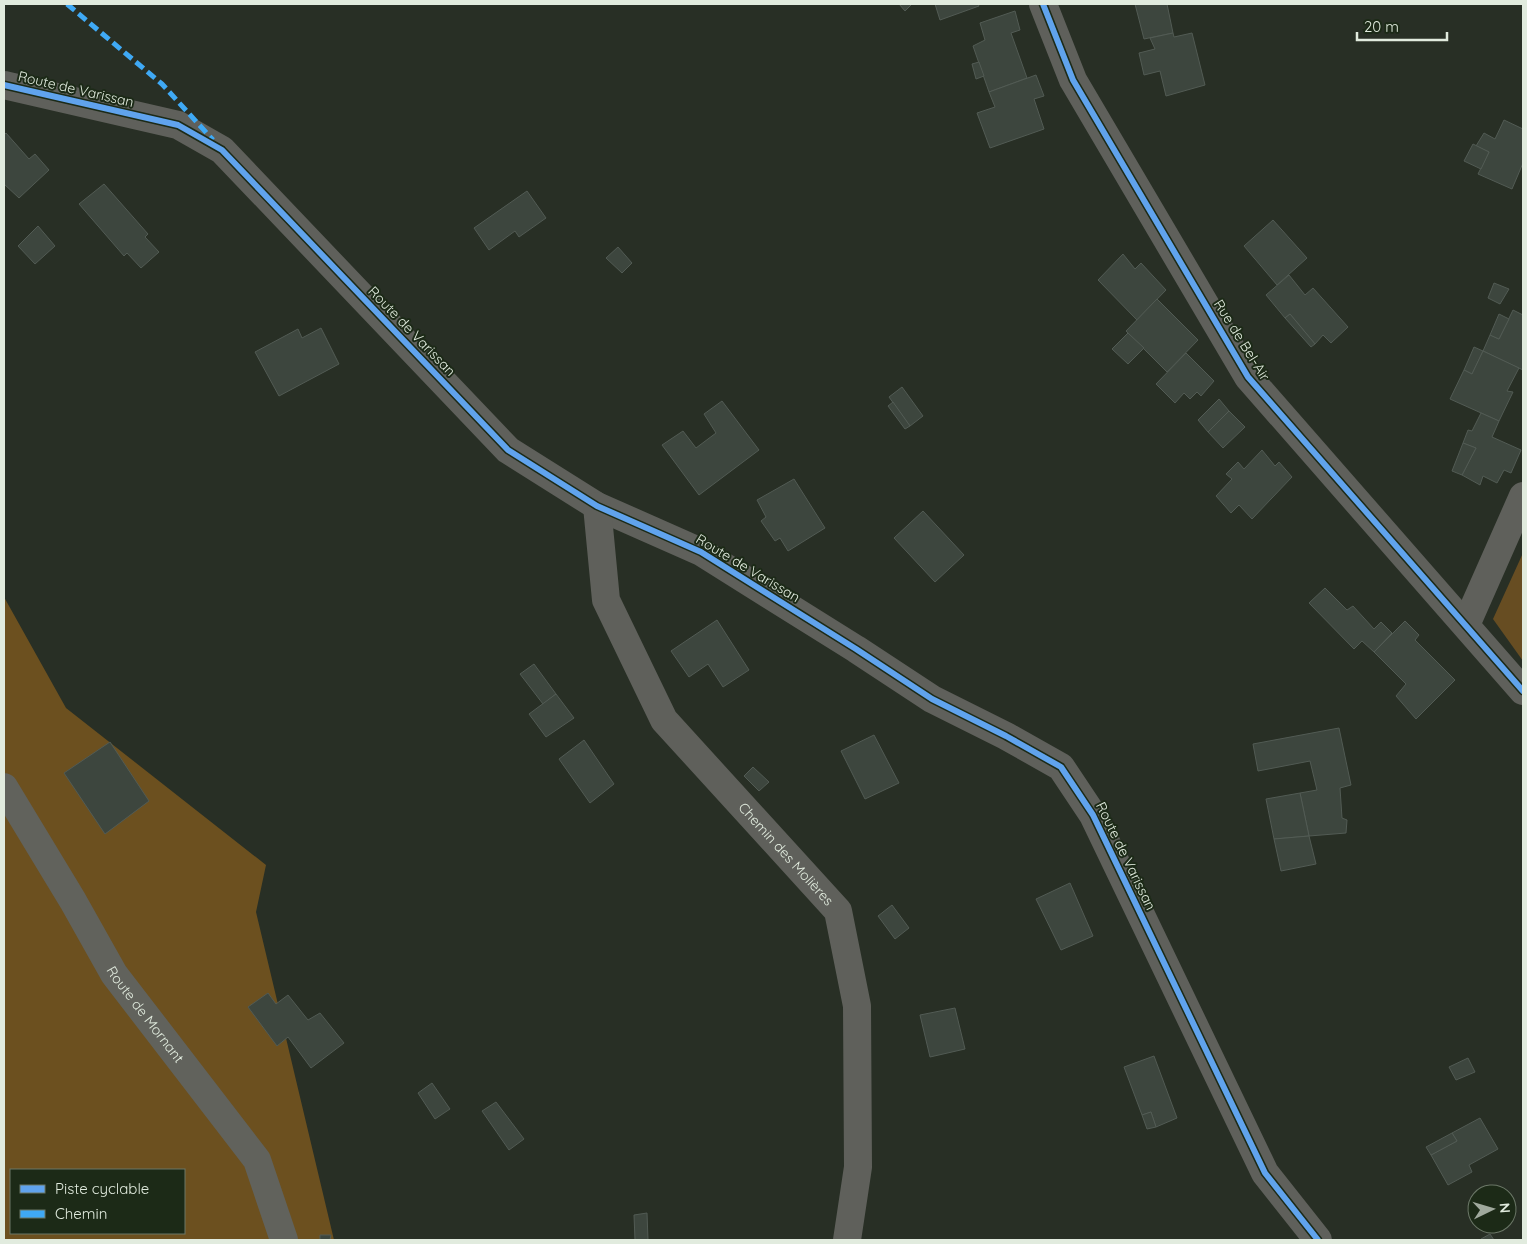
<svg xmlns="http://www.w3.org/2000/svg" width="1527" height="1244" font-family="Quicksand,sans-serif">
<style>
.green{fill:#674d22}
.forest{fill:#6c501f;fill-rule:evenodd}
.building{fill:#3d463e;stroke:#525b54}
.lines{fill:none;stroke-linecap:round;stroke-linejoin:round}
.minor{stroke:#5f605b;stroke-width:28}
.secondary{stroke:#61625c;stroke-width:28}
.quiet{stroke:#3fa9f5;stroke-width:5;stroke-dasharray:10 5;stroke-linecap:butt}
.cycleway-casing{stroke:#1c2a17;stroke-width:9}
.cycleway{stroke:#60a3ed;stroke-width:6}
.labels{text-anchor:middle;stroke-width:4;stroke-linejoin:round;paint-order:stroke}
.street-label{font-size:14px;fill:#e1ebde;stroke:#1c2a17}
</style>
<rect width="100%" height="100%" fill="#282f25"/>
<path class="green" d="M1523 553V661L1493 619Z"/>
<path class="forest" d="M4 597 66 708 266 865 256 912 334 1240H4ZM11 1170H184V1233H11Z"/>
<g class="building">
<path d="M899 4H912L905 11Z"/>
<path d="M935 4H978L979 6 940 20Z"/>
<path d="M1135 4H1167L1173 33 1144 39Z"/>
<path d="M1015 11 1020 30 1011 33 1027 78 989 92 973 46 985 40 980 23Z"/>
<path d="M1173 33 1174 37 1192 33 1205 85 1166 96 1160 71 1144 75 1139 53 1155 49 1150 38Z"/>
<path d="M979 62 984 76 976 79 972 64Z"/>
<path d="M1036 75 1044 96 1034 99 1044 129 990 148 977 113 995 107 989 92Z"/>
<path d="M1504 120 1523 129V163L1512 189 1478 174 1489 152 1476 146 1484 133 1495 139Z"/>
<path d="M6 133 29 159 35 154 49 170 19 198 4 184V135Z"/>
<path d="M1473 144 1489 152 1481 169 1464 161Z"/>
<path d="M104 184 148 234 145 237 159 252 141 268 127 253 124 256 79 204Z"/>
<path d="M527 191 546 218 519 237 515 231 489 250 474 228Z"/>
<path d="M1273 220 1307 258 1277 285 1244 246Z"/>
<path d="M38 226 55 246 35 264 18 246Z"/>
<path d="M618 247 632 263 622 273 606 258Z"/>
<path d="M1123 254 1135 269 1141 263 1166 290 1137 320 1098 280Z"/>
<path d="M1289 275 1305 295 1313 288 1348 327 1331 343 1323 335 1315 344 1290 314 1285 318 1266 295Z"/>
<path d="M1494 283 1509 289 1500 304 1488 298Z"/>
<path d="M1157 299 1198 340 1167 372 1126 331Z"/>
<path d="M1513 310 1523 315V370L1483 351 1490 335 1499 339Z"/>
<path d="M1290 314 1315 344 1311 347 1285 318Z"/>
<path d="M1499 314 1509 319 1499 339 1490 335Z"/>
<path d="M321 328 339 364 279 396 255 352 298 329 302 338Z"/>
<path d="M1128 333 1144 348 1128 364 1112 349Z"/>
<path d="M1474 347 1483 351 1472 374 1464 370Z"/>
<path d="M1483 351 1519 368 1507 391 1513 392 1499 421 1450 399 1464 370 1472 374Z"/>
<path d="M1186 353 1214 381 1201 396 1197 392 1190 399 1184 393 1175 403 1156 384Z"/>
<path d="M902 387 923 416 910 426 889 397Z"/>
<path d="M1219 399 1229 411 1208 432 1198 420Z"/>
<path d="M722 401 759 450 699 495 662 445 683 431 696 448 716 433 704 414Z"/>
<path d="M893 402 910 426 905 429 888 406Z"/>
<path d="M1229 411 1245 427 1223 448 1208 432Z"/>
<path d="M1481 413 1499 421 1492 437 1521 450 1511 473 1504 470 1497 483 1483 476 1480 485 1462 475 1476 448 1463 443 1468 430 1472 431Z"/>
<path d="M1463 443 1476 448 1462 475 1452 471Z"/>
<path d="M1262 450 1275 466 1279 462 1292 477 1252 519 1239 505 1231 513 1216 496 1232 479 1226 474 1238 462 1244 469Z"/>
<path d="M794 479 825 528 788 551 780 538 775 541 761 521 766 517 757 500Z"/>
<path d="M923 511 964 555 935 582 894 538Z"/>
<path d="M1325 588 1347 610 1353 606 1374 629 1381 622 1392 633 1374 652 1362 641 1354 649 1309 603Z"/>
<path d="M717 620 749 670 723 687 708 664 689 677 671 651Z"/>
<path d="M1405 621 1419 635 1415 640 1455 680 1416 719 1396 696 1406 684 1374 652Z"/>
<path d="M534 664 556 694 543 704 520 674Z"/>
<path d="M556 694 574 718 546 737 529 714Z"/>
<path d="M1339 728 1351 785 1340 788 1342 818 1347 820 1346 833 1309 836 1300 793 1317 790 1310 761 1258 771 1253 744Z"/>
<path d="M874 735 899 783 865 799 841 751Z"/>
<path d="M584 740 614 784 590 803 559 759Z"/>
<path d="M110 742 149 801 105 834 64 773Z"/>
<path d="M753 767 769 782 759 791 744 776Z"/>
<path d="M1300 793 1309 836 1274 839 1266 799Z"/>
<path d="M1309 836 1316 864 1281 871 1274 839Z"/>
<path d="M1070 883 1093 936 1061 950 1036 899Z"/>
<path d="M892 905 909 928 895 939 878 916Z"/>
<path d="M268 993 276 1004 288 995 308 1020 320 1013 344 1043 311 1068 288 1037 277 1046 248 1007Z"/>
<path d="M955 1008 965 1049 930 1057 920 1015Z"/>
<path d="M1154 1056 1177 1118 1156 1127 1151 1112 1142 1115 1124 1067Z"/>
<path d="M1468 1058 1475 1072 1456 1080 1449 1067Z"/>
<path d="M432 1083 450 1109 435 1119 418 1093Z"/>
<path d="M496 1102 524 1139 509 1150 482 1111Z"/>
<path d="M1151 1112 1156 1127 1147 1129 1142 1115Z"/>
<path d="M1480 1118 1498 1149 1469 1165 1472 1172 1448 1185 1431 1155 1457 1141 1452 1133Z"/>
<path d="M1452 1133 1457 1141 1431 1155 1426 1147Z"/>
<path d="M647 1213 648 1240H635L634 1215Z"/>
<path d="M1490 1234 1494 1240H1482L1481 1239Z"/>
<path d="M320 1235H331L330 1240H320Z"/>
</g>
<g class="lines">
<g class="minor">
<path d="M1043 4 1073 80 1248 377 1523 691"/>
<path d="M4 85 178 125 222 150 508 450 597 506 701 552 856 649 932 699 1006 736 1061 767 1093 815 1265 1173 1318 1240"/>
<path id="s1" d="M597 506 606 600 664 720 838 911 857 1006 858 1167 847 1240"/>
<path d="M1466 625 1523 496"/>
</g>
<path class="secondary" id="s2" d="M4 787 73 901 114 974 257 1160 284 1240"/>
<path class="quiet" d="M67 4 162 84 213 140"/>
<defs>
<g id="cycleway">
<path d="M1043 4 1073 80 1248 377 1523 691"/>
<path d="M4 85 178 125 222 150 508 450 597 506 701 552 856 649 932 699 1006 736 1061 767 1093 815 1265 1173 1318 1240"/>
</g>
</defs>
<use href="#cycleway" class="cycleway-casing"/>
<use href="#cycleway" class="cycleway"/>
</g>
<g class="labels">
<g class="street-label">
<text transform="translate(76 89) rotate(13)" y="5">Route de Varissan</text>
<text transform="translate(412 331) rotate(46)" y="5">Route de Varissan</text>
<text transform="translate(1242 340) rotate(58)" y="5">Rue de Bel-Air</text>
<text transform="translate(748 568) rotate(31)" y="5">Route de Varissan</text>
<text dy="5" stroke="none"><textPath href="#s1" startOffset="409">Chemin des Molières</textPath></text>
<text transform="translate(1126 856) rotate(64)" y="5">Route de Varissan</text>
<text dy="5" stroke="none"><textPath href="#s2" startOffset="268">Route de Mornant</textPath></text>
</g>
</g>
<rect width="1527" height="1244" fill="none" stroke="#e1ebde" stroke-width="10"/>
<rect x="10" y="1169" width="175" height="65" fill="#1c2a17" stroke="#6b7767"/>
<rect x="20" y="1185" width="25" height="8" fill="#60a3ed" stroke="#6b7767"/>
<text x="55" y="1194" font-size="15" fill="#e1ebde">Piste cyclable</text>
<rect x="20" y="1210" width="25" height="8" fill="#3fa9f5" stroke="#6b7767"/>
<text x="55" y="1219" font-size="15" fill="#e1ebde">Chemin</text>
<g transform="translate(1492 1209) rotate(85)"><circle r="24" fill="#1c2a17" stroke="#6b7767"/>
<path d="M0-4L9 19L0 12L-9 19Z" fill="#a0a99d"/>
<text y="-8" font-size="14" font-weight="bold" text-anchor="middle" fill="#e1ebde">N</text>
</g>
<path d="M1357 32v8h90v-8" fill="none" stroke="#e1ebde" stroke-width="2.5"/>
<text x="1364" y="32" font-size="15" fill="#e1ebde" stroke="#1c2a17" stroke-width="4" paint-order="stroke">20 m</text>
</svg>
